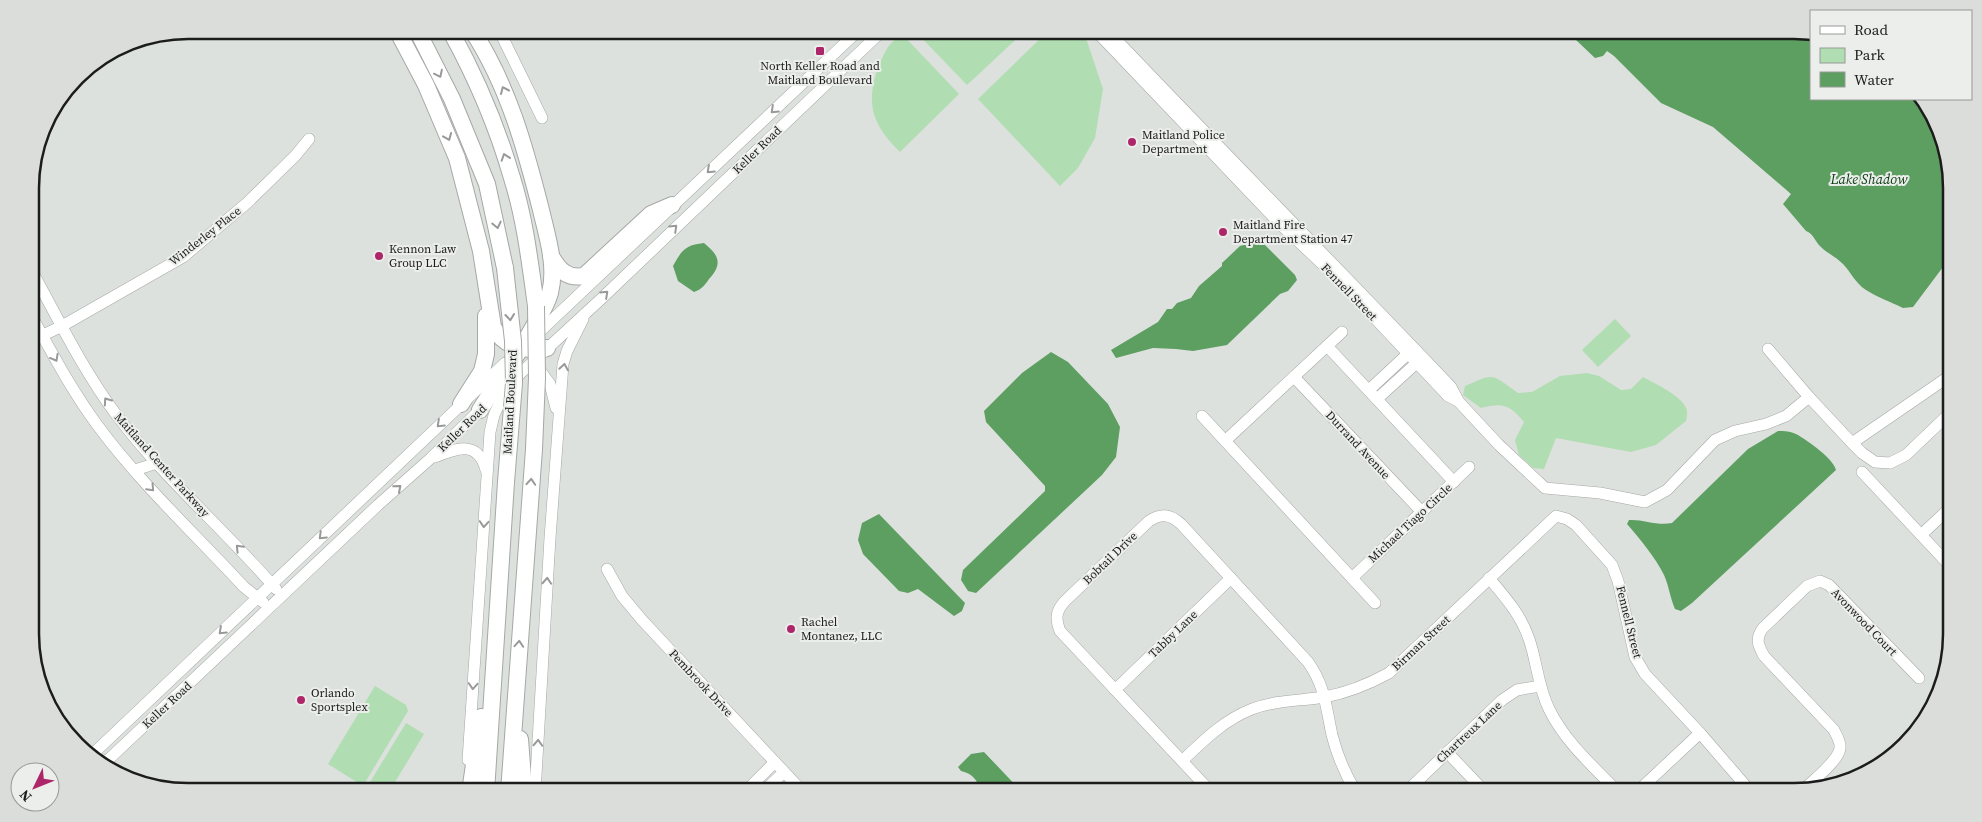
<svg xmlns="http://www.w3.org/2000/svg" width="1982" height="822" font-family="'Source Serif 4',serif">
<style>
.green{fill:#b0ddb1}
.water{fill:#5c9f61}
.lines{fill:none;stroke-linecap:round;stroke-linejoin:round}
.minor-casing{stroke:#a5a8a5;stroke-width:12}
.highway-casing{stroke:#a5a8a5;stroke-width:18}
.minor{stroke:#fff;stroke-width:11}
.highway{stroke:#fff;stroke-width:16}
.highway-bridge-casing{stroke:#a5a8a5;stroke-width:18;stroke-linecap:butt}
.highway-bridge{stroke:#fff;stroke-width:16}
.oneway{stroke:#989998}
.poi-dot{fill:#ae266a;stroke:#ebeeeb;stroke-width:2}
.labels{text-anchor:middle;stroke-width:4;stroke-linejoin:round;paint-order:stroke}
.poi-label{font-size:12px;fill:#1b1c1b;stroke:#ebeeeb;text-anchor:start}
.street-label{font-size:12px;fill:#1b1c1b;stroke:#ebeeeb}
.water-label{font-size:14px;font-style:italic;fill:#0b3d13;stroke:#ebeeeb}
.rim{fill:none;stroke:#1b1c1b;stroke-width:2.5}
</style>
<rect width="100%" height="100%" fill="#dde1dd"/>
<g class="green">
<path d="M914 30H1026L967 85Z"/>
<path d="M1049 30H1078L1087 41 1103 89 1095 138 1078 168 1060 186 978 99Z"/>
<path d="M902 34 959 94 900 152C890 142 880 131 875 117 867 95 876 67 888 47 891 42 898 38 902 34Z"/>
<path d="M1615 319 1631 336 1598 367 1582 350Z"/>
<path d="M1587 373 1599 376 1621 390 1631 389 1643 377C1654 383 1682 396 1686 408 1688 412 1687 416 1686 421L1656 445 1631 452 1556 438 1544 469 1533 468 1519 455 1515 440 1524 422C1510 405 1503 402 1481 408L1463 395 1465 386C1496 372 1491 374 1518 393L1532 392 1560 376Z"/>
<path d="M375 686 406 705 408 711 363 786 328 764Z"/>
<path d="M406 723 424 734 389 792H364Z"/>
</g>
<g class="water">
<path d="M1568 30H1794L1811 33V99H1922L1951 167V254L1946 263 1913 307 1903 308C1891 302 1877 297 1866 290 1855 283 1851 272 1843 264 1836 257 1827 253 1821 247 1815 242 1814 234 1806 231L1783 204 1791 194 1713 127 1661 103 1614 56 1607 51 1603 56 1595 58 1576 40Z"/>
<path d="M1255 242 1263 243 1295 275 1297 280 1288 291 1280 294 1227 345 1193 351 1176 349 1153 348 1116 358 1111 350 1158 322 1167 309H1172L1177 303 1191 298 1199 286 1222 266V263L1240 246Z"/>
<path d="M704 243C719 255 723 264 709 279 705 285 701 290 694 292L678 281 673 266C682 250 685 245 704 243Z"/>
<path d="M1051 352 1068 362 1108 404 1120 427 1116 457 1102 475 976 593 968 591 961 580 963 570 1045 491V486L986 422 984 411 1022 373Z"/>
<path d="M1778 431C1784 431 1791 431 1798 435 1809 442 1833 458 1836 470L1692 603 1681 611 1675 609C1670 598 1669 586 1664 575 1655 557 1640 539 1627 524L1629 520C1643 519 1657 526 1672 523L1748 449Z"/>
<path d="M879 514 965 603 962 611 954 616 918 589 908 593 899 591 863 554 858 540 862 523Z"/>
<path d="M984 752 1022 792H980C978 780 973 774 961 771L958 767 971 754Z"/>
</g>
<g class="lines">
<defs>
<g id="minor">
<path d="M499 30 542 118"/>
<path d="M1095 30 1282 226 1336 277 1448 396 1458 401"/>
<path d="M1107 30C1221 150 1337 267 1451 387L1459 402 1499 445 1545 488 1600 493 1645 502 1667 490 1715 440 1735 431 1766 424 1786 416 1809 397"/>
<path d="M31 269C58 319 84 372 118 417 165 479 225 530 276 589"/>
<path d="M31 315C52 353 72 391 98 426 140 483 196 535 244 587L263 602"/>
<path d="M534 337 859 30"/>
<path d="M31 341 62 326 183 257 247 203 295 156 309 139"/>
<path d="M1327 346 1454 482"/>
<path d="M1768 349 1809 397 1852 443 1862 453 1875 462 1890 463 1906 455 1951 412"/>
<path d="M536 365 550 384 556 408"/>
<path d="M1294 377 1422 512"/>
<path d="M511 382 601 299 883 30"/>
<path d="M1369 390 1413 349"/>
<path d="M1377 399 1422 358"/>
<path d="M1202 416 1375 603"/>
<path d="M1225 441 1342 332"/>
<path d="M1852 443 1951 375"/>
<path d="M435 457C457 448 478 440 486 470"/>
<path d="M135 470 157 463"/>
<path d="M1862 472 1952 568"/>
<path d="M1921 535 1952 506"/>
<path d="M607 569 622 596 642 620 803 792"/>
<path d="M1352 578 1469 467"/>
<path d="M1489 578C1505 597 1521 615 1529 639 1537 662 1538 687 1549 709 1565 742 1593 766 1618 792"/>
<path d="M1115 690 1231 578"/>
<path d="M1447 752 1485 792"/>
<path d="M94 755 97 750 505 363"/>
<path d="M468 760 490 432 494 415 511 379"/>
<path d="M1182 761C1204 740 1224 720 1252 709 1276 700 1300 701 1324 697 1347 693 1369 684 1389 673L1556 516 1567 519 1576 525 1612 565 1618 581 1635 657 1645 674 1700 733 1751 792"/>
<path d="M104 762 109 759 378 505 431 458 484 406"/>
<path d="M535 792 550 538 563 364 567 351 583 319"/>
<path d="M745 792 775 762"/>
<path d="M763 792 784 772"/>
<path d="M1211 792 1060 631C1055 618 1056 611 1065 601L1149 521C1161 513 1170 514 1181 524L1308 662C1325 686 1326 707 1332 735 1337 755 1345 774 1356 792"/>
<path d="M1406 792 1502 700 1517 690 1540 686"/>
<path d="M1637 792 1700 733"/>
<path d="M1801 792C1811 782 1839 761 1840 748 1841 742 1836 735 1834 730L1764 656C1758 645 1755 639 1763 628L1807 586 1820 581 1829 585 1919 678"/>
</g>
<g id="highway">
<path d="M397 30 426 85 457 158 481 251 493 327C505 348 524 351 547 348"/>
<path d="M417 30 452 99 487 184 505 268"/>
<path d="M450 30C476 77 497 126 512 178 525 219 530 263 536 306"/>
<path d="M472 30C508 85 525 147 541 210 547 236 557 266 550 293 547 304 541 314 535 324 519 354 498 381 480 410"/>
<path d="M551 256C559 270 567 279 584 276L651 214 672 205"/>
<path d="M461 404 482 371 486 354V316"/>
<path d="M520 739 524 792"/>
<path d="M470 792 481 717"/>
<path d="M486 792 506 482"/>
<path d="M509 792 534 449"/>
</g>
</defs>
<use href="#minor" class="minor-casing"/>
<use href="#highway" class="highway-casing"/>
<use href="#minor" class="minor"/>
<use href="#highway" class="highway"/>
<defs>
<g id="highway-bridge">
<path d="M505 268 513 341 514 383 506 482"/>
<path d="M534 449 537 378 536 306"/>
</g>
</defs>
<use href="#highway-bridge" class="highway-bridge-casing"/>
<use href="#highway-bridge" class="highway-bridge"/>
</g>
<defs><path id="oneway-chevron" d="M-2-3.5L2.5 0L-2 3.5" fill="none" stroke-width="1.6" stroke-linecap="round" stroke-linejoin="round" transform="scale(1.25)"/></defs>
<g class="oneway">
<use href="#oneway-chevron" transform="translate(439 74) rotate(64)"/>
<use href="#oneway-chevron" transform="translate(504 90) rotate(-114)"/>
<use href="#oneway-chevron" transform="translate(774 110) rotate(137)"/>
<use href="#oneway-chevron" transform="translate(448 137) rotate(68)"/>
<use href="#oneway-chevron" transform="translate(505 157) rotate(-109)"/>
<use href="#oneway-chevron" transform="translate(710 170) rotate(137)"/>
<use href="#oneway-chevron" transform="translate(497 225) rotate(77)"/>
<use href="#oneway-chevron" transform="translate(674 228) rotate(-44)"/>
<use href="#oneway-chevron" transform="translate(605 294) rotate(-43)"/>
<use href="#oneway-chevron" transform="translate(510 317) rotate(84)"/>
<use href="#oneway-chevron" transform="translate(55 358) rotate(61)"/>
<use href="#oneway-chevron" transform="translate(564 367) rotate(-81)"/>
<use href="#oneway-chevron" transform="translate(107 401) rotate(-125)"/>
<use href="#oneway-chevron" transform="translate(440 424) rotate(137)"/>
<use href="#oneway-chevron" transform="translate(531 482) rotate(-86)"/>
<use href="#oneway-chevron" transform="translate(151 488) rotate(47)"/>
<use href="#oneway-chevron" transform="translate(398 488) rotate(-41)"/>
<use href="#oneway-chevron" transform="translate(484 524) rotate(94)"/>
<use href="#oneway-chevron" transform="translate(322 536) rotate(136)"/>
<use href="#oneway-chevron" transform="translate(239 548) rotate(-134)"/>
<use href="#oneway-chevron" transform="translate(547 581) rotate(-87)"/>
<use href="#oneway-chevron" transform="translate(222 631) rotate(137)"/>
<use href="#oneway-chevron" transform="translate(519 644) rotate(-86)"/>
<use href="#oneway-chevron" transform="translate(473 686) rotate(94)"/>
<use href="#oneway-chevron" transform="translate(538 743) rotate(-87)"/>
</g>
<g class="poi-dot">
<rect x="815" y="46" width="10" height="10" rx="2.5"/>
<circle cx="1132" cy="142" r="5"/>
<circle cx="1223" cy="232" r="5"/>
<circle cx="379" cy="256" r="5"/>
<circle cx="791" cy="629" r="5"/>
<circle cx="301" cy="700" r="5"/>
</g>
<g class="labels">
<g class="poi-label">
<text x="820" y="70" text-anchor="middle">North Keller Road and<tspan x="820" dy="14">Maitland Boulevard</tspan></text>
<text x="1142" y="139">Maitland Police<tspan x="1142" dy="14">Department</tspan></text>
<text x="1233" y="229">Maitland Fire<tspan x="1233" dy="14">Department Station 47</tspan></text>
<text x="389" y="253">Kennon Law<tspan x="389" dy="14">Group LLC</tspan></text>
<text x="801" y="626">Rachel<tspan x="801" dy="14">Montanez, LLC</tspan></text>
<text x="311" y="697">Orlando<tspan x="311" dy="14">Sportsplex</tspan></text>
</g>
<g class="street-label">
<text transform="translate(757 150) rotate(-44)" y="4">Keller Road</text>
<text transform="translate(205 236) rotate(-38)" y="4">Winderley Place</text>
<text transform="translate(1349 292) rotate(46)" y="4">Fennell Street</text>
<text transform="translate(510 402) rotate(-87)" y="4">Maitland Boulevard</text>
<text transform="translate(462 428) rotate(-44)" y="4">Keller Road</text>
<text transform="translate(1358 445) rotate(47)" y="4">Durrand Avenue</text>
<text transform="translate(162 465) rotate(48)" y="4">Maitland Center Parkway</text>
<text transform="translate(1410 523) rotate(-43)" y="4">Michael Tiago Circle</text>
<text transform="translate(1110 558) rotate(-44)" y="4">Bobtail Drive</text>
<text transform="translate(1629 622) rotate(76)" y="4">Fennell Street</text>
<text transform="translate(1864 622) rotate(46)" y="4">Avonwood Court</text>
<text transform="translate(1173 634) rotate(-44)" y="4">Tabby Lane</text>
<text transform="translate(1421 643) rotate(-43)" y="4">Birman Street</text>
<text transform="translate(701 683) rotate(47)" y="4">Pembrook Drive</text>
<text transform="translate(167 705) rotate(-43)" y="4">Keller Road</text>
<text transform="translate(1469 732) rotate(-43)" y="4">Chartreux Lane</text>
</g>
<g class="water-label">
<text x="1869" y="184">Lake Shadow</text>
</g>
</g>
<path d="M0 0H1982V822H0ZM188 39H1794A149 149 0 0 1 1943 188V634A149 149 0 0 1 1794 783H188A149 149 0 0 1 39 634V188A149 149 0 0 1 188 39Z" fill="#daddda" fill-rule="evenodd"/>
<path class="rim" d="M188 39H1794A149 149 0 0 1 1943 188V634A149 149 0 0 1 1794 783H188A149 149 0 0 1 39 634V188A149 149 0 0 1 188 39Z"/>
<rect x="1810" y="10" width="162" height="90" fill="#ebeeeb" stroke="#989a98"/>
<rect x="1820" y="26" width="25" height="8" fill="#ffffff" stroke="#989a98"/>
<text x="1854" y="35" font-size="15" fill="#1b1c1b">Road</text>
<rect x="1820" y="48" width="25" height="15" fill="#b0ddb1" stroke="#989a98"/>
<text x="1854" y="60" font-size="15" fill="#1b1c1b">Park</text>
<rect x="1820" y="72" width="25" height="15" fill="#5c9f61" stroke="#989a98"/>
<text x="1854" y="85" font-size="15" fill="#1b1c1b">Water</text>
<g transform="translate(35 787) rotate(227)"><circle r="24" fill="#ebeeeb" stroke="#989a98"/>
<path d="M0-4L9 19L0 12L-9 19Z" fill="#ae266a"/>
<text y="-8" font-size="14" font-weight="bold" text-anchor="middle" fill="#1b1c1b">N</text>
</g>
</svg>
